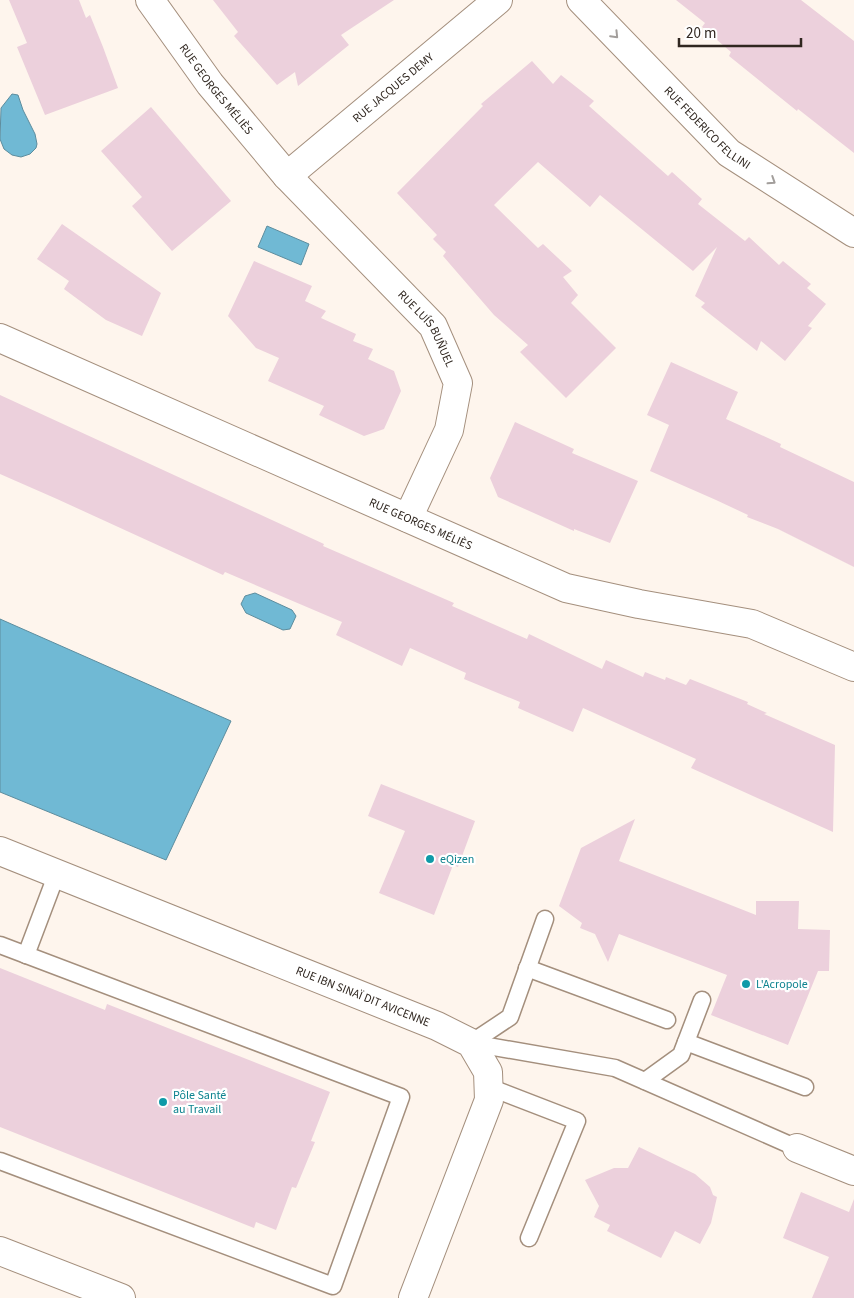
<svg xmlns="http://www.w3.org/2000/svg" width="854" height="1298" font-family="'Source Sans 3',sans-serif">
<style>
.water{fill:#70b9d4;stroke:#5d8d9e}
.building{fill:#ecd0dc}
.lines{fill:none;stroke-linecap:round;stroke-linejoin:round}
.lane-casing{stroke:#a48f7d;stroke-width:19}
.street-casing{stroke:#a48f7d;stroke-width:30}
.lane{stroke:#fff;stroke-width:16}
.street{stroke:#fff;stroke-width:28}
.oneway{stroke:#a29e9b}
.culture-dot{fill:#0f9aa8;stroke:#fff;stroke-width:2}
.labels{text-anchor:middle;stroke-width:4.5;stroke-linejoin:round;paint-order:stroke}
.street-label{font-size:12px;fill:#302720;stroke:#fff}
.culture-label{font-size:12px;fill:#0d838f;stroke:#fff;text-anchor:start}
</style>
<rect width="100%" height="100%" fill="#fef5ed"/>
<g class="water">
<path d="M12 94 18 95 23 110 35 134 37 144 36 148 30 154 21 157 12 155 4 149 0 139 1 108Z"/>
<path d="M267 226 309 244 301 265 258 247Z"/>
<path d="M255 593 292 610 296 616 290 629 283 630 246 613 241 604 245 596Z"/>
<path d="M0 619 231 721 166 860 0 792Z"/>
</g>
<g class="building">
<path d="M9 0H79L86 18 90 15 103 47 118 88 45 115 17 47 27 43Z"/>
<path d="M213 0H394L341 35 349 45 298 86 295 72 277 85 234 36 238 32Z"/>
<path d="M676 0H801L854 41V153L798 109 797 111 729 56 731 52 702 27 705 23Z"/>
<path d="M532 61 553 84 561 75 594 101 589 106 668 176 672 172 702 199 698 204 745 241 749 237 779 265 783 261 811 284 807 288 826 304 808 326 812 328 785 361 761 341 757 351 701 307 705 303 695 296 717 247 693 271 600 195 590 207 538 162 494 205 538 248 543 244 572 271 563 277 578 295 571 303 616 348 566 398 520 352 528 345 494 315 443 256 446 252 433 239 437 235 397 193 483 106 481 104Z"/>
<path d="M151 107 231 201 172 251 132 206 142 197 101 151Z"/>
<path d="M62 224 161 293 142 336 106 320 64 289 69 281 37 259Z"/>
<path d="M254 261 312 286 305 301 326 311 321 318 356 334 353 341 373 349 368 359 394 371 401 391 384 429 364 436 319 415 324 406 268 381 279 358 256 348 228 316Z"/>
<path d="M671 362 738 392 726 419 781 444 780 447 854 482V567L778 529 747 517 748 515 716 500 650 471 669 425 647 415Z"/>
<path d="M0 395 324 544 323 546 454 603 452 606 527 639 529 634 602 669 606 660 643 677 645 672 665 680 666 677 686 685 690 679 748 702 747 704 767 713 764 714 835 745 833 832 691 768 696 759 583 708 573 732 518 708 520 702 464 679 466 673 410 648 402 666 336 635 342 622 225 572 223 575 57 499 0 474Z"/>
<path d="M515 422 574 449 572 453 638 481 610 543 574 529V531L498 497 490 478Z"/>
<path d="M381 784 475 821 458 867 453 865 434 915 379 893 405 831 368 816Z"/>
<path d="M635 819 619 861 756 915V901H799L798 929 830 930 829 971H818L788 1045 711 1015 727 975 619 934 608 962 595 934 580 928 582 923 559 906 581 848Z"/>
<path d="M0 968 105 1010 107 1004 330 1092 311 1141 315 1142 296 1188 292 1187 276 1230 256 1222 254 1228 0 1127Z"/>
<path d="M639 1147 695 1174 710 1187 713 1195 717 1197 711 1223 700 1244 675 1231 661 1258 607 1231 610 1225 594 1217 599 1206 585 1180 614 1168H628Z"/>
<path d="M801 1192 849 1212 854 1199V1298H812L829 1257 783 1238Z"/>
</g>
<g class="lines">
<defs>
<g id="lane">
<path d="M0 945 401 1097 333 1286 0 1161"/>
<path d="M26 955 57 873"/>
<path d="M527 968 667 1020"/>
<path d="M686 1042 805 1087"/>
<path d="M471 1043 615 1068 797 1148"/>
<path d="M471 1043 510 1017 545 919"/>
<path d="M645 1081 681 1055 702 1000"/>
<path d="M489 1087 577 1121 529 1238"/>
</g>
<g id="street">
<path id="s1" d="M150 0 210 84 287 176 433 326 458 383 449 430 408 518"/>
<path id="s2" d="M581 0 729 153 854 233"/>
<path id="s3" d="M287 176 498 0"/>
<path id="s4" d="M0 338 566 588 639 604 752 624 854 667"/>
<path id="s5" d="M0 851 437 1026 471 1043 488 1072 489 1100 413 1298"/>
<path d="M797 1148 854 1171"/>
<path d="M0 1251 121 1298"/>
</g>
</defs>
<use href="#lane" class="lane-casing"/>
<use href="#street" class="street-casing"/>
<use href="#lane" class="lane"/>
<use href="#street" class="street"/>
</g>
<defs><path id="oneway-chevron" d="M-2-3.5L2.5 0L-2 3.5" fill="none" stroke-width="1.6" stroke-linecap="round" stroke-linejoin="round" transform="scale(1.25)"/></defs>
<g class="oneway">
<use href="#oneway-chevron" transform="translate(615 35) rotate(46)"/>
<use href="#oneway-chevron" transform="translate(772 181) rotate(33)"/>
</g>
<g class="culture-dot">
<circle cx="430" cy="859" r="5"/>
<circle cx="746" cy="984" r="5"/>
<circle cx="163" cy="1102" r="5"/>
</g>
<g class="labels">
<g class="street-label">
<text dy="4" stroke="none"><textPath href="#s3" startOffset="138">RUE JACQUES DEMY</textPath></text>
<text dy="4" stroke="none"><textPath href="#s1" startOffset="111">RUE GEORGES MÉLIÈS</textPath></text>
<text dy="4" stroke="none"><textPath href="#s2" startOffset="180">RUE FEDERICO FELLINI</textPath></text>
<text dy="4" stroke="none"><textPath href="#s1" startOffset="431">RUE LUÍS BUÑUEL</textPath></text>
<text dy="4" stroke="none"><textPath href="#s4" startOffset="460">RUE GEORGES MÉLIÈS</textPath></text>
<text dy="4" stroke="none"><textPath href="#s5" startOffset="391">RUE IBN SINAÏ DIT AVICENNE</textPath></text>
</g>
<g class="culture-label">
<text x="440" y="863">eQizen</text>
<text x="756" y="988">L'Acropole</text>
<text x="173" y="1099">Pôle Santé<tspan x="173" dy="14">au Travail</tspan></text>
</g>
</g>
<path d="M679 38v8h122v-8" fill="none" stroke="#302720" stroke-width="2.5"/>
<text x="686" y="38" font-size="15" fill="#302720" stroke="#ffffff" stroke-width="4" paint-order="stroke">20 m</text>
</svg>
